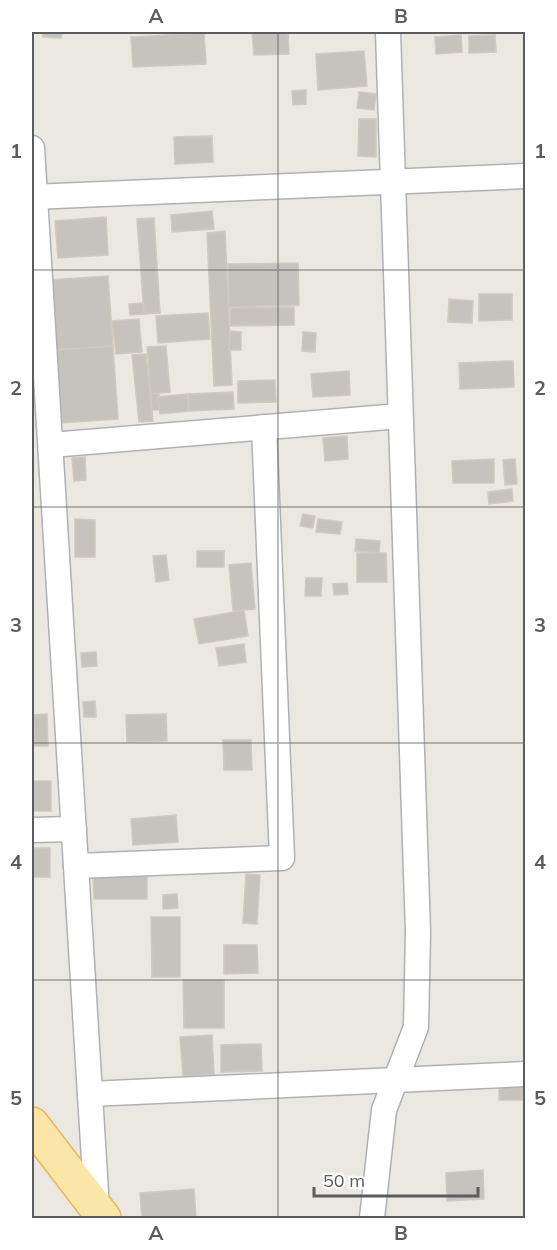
<svg xmlns="http://www.w3.org/2000/svg" width="557" height="1250" font-family="Mulish,sans-serif">
<style>
.building{fill:#c6c3be;stroke:#d0c9bf;stroke-width:1.5}
.lines{fill:none;stroke-linecap:round;stroke-linejoin:round}
.minor-casing{stroke:#aeb2b6;stroke-width:27}
.primary-casing{stroke:#e9b65c;stroke-width:36}
.minor{stroke:#fff;stroke-width:24}
.primary{stroke:#fae6a7;stroke-width:33}
.grid{fill:none;stroke:#595d61;stroke-width:1.5;stroke-opacity:0.55}
.neatline{fill:none;stroke:#595d61;stroke-width:2}
.grid-label{font-size:20px;text-anchor:middle;font-weight:bold;fill:#595d61}
</style>
<rect width="100%" height="100%" fill="#ebe8e1"/>
<g class="building">
<path d="M43 32H62L61 38 43 37Z"/>
<path d="M252 32H288L289 54 254 55Z"/>
<path d="M204 33 206 64 133 67 131 37Z"/>
<path d="M461 35 462 52 436 54 435 37Z"/>
<path d="M495 35 496 52 469 53V36Z"/>
<path d="M364 51 367 86 318 90 316 54Z"/>
<path d="M306 90V104L293 105 292 91Z"/>
<path d="M359 92 376 94 374 110 357 108Z"/>
<path d="M359 119H376V157L358 156Z"/>
<path d="M212 136 213 162 175 164 174 137Z"/>
<path d="M212 211 214 229 172 232 171 215Z"/>
<path d="M106 217 108 255 58 258 55 221Z"/>
<path d="M154 218 160 313 144 314 137 219Z"/>
<path d="M225 231 232 385 214 386 207 233Z"/>
<path d="M298 263 299 305 229 307 228 264Z"/>
<path d="M108 276 113 346 55 350 49 280Z"/>
<path d="M479 294H512V320L479 321Z"/>
<path d="M449 299 473 301 472 323 448 322Z"/>
<path d="M143 303 144 314 130 315 129 304Z"/>
<path d="M294 307V325L230 326V308Z"/>
<path d="M208 313 210 339 158 343 156 316Z"/>
<path d="M139 319 142 352 116 354 112 321Z"/>
<path d="M230 331 241 332V350H229Z"/>
<path d="M303 332 316 333 315 352 302 351Z"/>
<path d="M113 346 118 419 60 423 55 350Z"/>
<path d="M166 346 170 392 151 394 147 347Z"/>
<path d="M146 354 153 421 139 422 132 355Z"/>
<path d="M513 361 514 387 460 389 459 363Z"/>
<path d="M349 371 350 395 313 397 311 374Z"/>
<path d="M275 380 276 402 238 403V381Z"/>
<path d="M233 392 234 409 189 411 188 394Z"/>
<path d="M159 393 160 410H152L151 394Z"/>
<path d="M187 394 189 411 160 414 158 397Z"/>
<path d="M347 436 348 459 325 461 323 438Z"/>
<path d="M85 457 86 480 74 481 72 458Z"/>
<path d="M494 459V483H453L452 461Z"/>
<path d="M515 459 517 484 505 485 503 460Z"/>
<path d="M512 489 513 501 489 504 488 492Z"/>
<path d="M303 514 315 516 313 528 300 526Z"/>
<path d="M75 519 95 520V557H75Z"/>
<path d="M318 519 342 522 340 534 316 532Z"/>
<path d="M356 539 380 541 379 553 355 551Z"/>
<rect x="197" y="551" width="27" height="16"/>
<path d="M357 553H386L387 582H357Z"/>
<path d="M166 555 169 580 156 582 153 556Z"/>
<path d="M251 563 255 609 233 611 229 565Z"/>
<path d="M306 578H322L321 596H305Z"/>
<path d="M347 583 348 594 334 595 333 584Z"/>
<path d="M244 610 248 636 199 644 194 619Z"/>
<path d="M244 644 246 662 219 666 216 648Z"/>
<path d="M96 652 97 666 82 667 81 653Z"/>
<path d="M95 701 96 717H84L83 702Z"/>
<path d="M47 714 48 746H35L33 715Z"/>
<path d="M166 714 167 741 127 742 126 715Z"/>
<path d="M223 740H251L252 770H224Z"/>
<rect x="32" y="781" width="19" height="30"/>
<path d="M176 815 178 842 133 845 131 819Z"/>
<rect x="32" y="848" width="18" height="29"/>
<path d="M147 872V899H94L93 873Z"/>
<path d="M246 874 260 875 257 924 243 923Z"/>
<path d="M177 894 178 908 163 909V895Z"/>
<path d="M151 917H180V977H152Z"/>
<path d="M224 945H257L258 973 224 974Z"/>
<path d="M183 980H224V1028H184Z"/>
<path d="M212 1035 214 1074 183 1076 180 1037Z"/>
<path d="M261 1044 262 1071 221 1072V1045Z"/>
<path d="M522 1082 523 1100H499V1083Z"/>
<path d="M483 1170 484 1199 447 1201 446 1173Z"/>
<path d="M194 1189 196 1218H142L140 1193Z"/>
</g>
<g class="lines">
<defs>
<g id="minor">
<path d="M32 148 97 1209"/>
<path d="M32 197 526 176"/>
<path d="M51 445 400 416"/>
<path d="M32 830 74 829"/>
<path d="M76 866 282 858 264 427"/>
<path d="M90 1094 526 1074"/>
<path d="M372 1218 384 1110 416 1027 418 932 388 32"/>
</g>
<path id="primary" d="M32 1124 104 1218"/>
</defs>
<use href="#minor" class="minor-casing"/>
<use href="#primary" class="primary-casing"/>
<use href="#minor" class="minor"/>
<use href="#primary" class="primary"/>
</g>
<path class="grid" d="M278 32V1218M32 270H526M32 507H526M32 743H526M32 980H526"/>
<rect width="557" height="1250" fill="none" stroke="#ffffff" stroke-width="66"/>
<path d="M314 1187v9h164v-9" fill="none" stroke="#595d61" stroke-width="3"/>
<text x="323" y="1187" font-size="18" fill="#595d61" stroke="#ffffff" stroke-width="4.5" paint-order="stroke">50 m</text>
<rect x="33" y="33" width="491" height="1184" class="neatline"/>
<g class="grid-label">
<text x="156" y="23">A</text>
<text x="401" y="23">B</text>
<text x="16" y="158">1</text>
<text x="540" y="158">1</text>
<text x="16" y="395">2</text>
<text x="540" y="395">2</text>
<text x="16" y="632">3</text>
<text x="540" y="632">3</text>
<text x="16" y="869">4</text>
<text x="540" y="869">4</text>
<text x="16" y="1105">5</text>
<text x="540" y="1105">5</text>
<text x="156" y="1240">A</text>
<text x="401" y="1240">B</text>
</g>
</svg>
